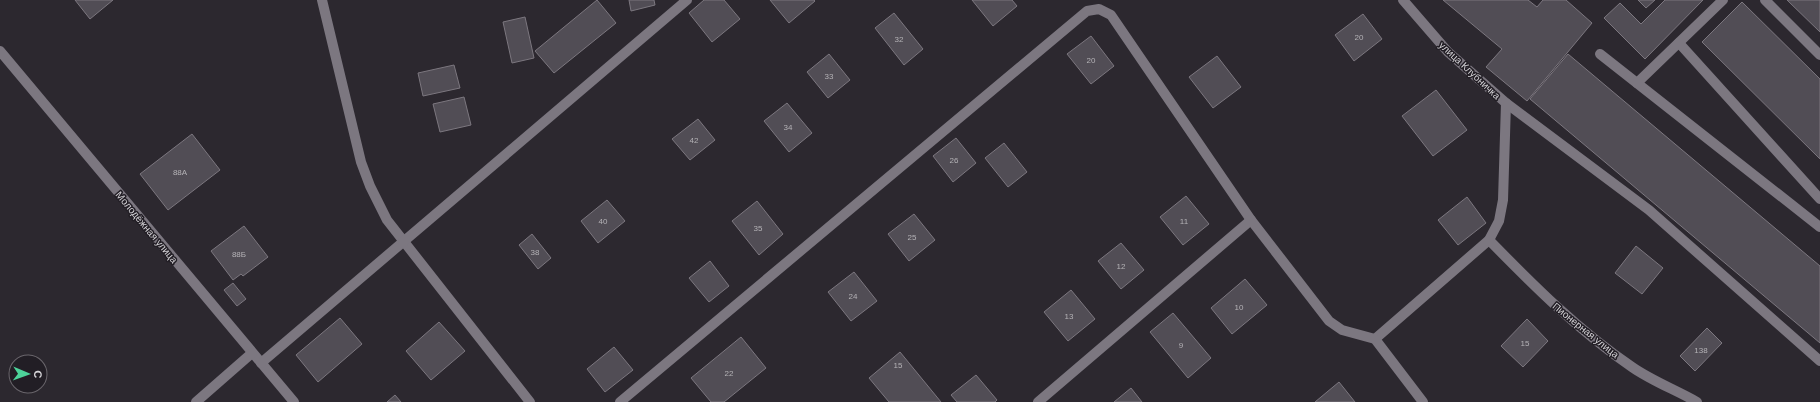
<svg xmlns="http://www.w3.org/2000/svg" width="1820" height="402" font-family="Arial,sans-serif">
<style>
.building{fill:#514d55;stroke:#7c777f}
.lines{fill:none;stroke-linecap:round;stroke-linejoin:round}
.minor{stroke:#7c7780;stroke-width:10}
.labels{text-anchor:middle;stroke-width:3;stroke-linejoin:round;paint-order:stroke}
.number-label{font-size:8px;fill:#b4b2b6}
.street-label{font-size:10px;fill:#d5d3d7;stroke:#221e25}
</style>
<rect width="100%" height="100%" fill="#2c282f"/>
<g class="building">
<path d="M75 0H113L90 19Z"/>
<path d="M597 0 616 23 554 73 535 51Z"/>
<path d="M629 0H654L655 5 631 11Z"/>
<path d="M704 0H724L740 19 712 42 689 13Z"/>
<path d="M770 0H814L815 1 789 23Z"/>
<path d="M972 0H1012L1017 6 993 26Z"/>
<path d="M1443 0H1528L1537 7 1543 0H1566L1592 23 1527 101 1486 67 1502 49Z"/>
<path d="M1638 0H1655L1646 8Z"/>
<path d="M1665 0H1703L1645 59 1604 18 1620 3 1641 24Z"/>
<path d="M1787 0H1820V32Z"/>
<path d="M1742 2 1820 79V159L1702 42Z"/>
<path d="M894 13 923 49 904 65 875 28Z"/>
<path d="M1363 14 1382 39 1354 61 1335 35Z"/>
<path d="M525 17 534 58 512 63 503 22Z"/>
<path d="M1091 36 1114 66 1091 84 1067 54Z"/>
<path d="M829 54 850 80 828 98 807 72Z"/>
<path d="M1568 54 1820 266V343L1530 99Z"/>
<path d="M1217 56 1241 87 1213 108 1189 77Z"/>
<path d="M454 65 460 88 423 96 418 73Z"/>
<path d="M1436 90 1467 130 1433 156 1402 116Z"/>
<path d="M464 97 471 125 440 132 433 104Z"/>
<path d="M787 103 812 133 789 152 764 121Z"/>
<path d="M698 119 715 140 690 160 672 139Z"/>
<path d="M192 134 220 170 168 210 140 174Z"/>
<path d="M956 138 976 163 953 182 933 156Z"/>
<path d="M1004 143 1027 172 1008 187 985 158Z"/>
<path d="M1186 196 1209 224 1183 245 1160 217Z"/>
<path d="M1467 197 1486 223 1458 245 1438 220Z"/>
<path d="M607 200 625 221 598 243 581 221Z"/>
<path d="M757 201 783 234 759 255 732 221Z"/>
<path d="M914 214 935 240 909 261 888 234Z"/>
<path d="M244 226 268 257 243 276 241 274 233 280 211 251Z"/>
<path d="M532 234 551 258 538 269 519 245Z"/>
<path d="M1121 243 1144 270 1121 289 1098 261Z"/>
<path d="M1636 246 1663 268 1642 294 1615 273Z"/>
<path d="M710 261 729 286 709 302 689 278Z"/>
<path d="M854 272 877 301 851 321 828 292Z"/>
<path d="M1245 279 1267 305 1232 334 1211 308Z"/>
<path d="M233 283 246 299 237 306 224 290Z"/>
<path d="M1071 290 1095 319 1068 341 1044 312Z"/>
<path d="M1173 313 1211 358 1188 378 1150 332Z"/>
<path d="M340 318 362 344 318 382 296 355Z"/>
<path d="M1527 319 1548 341 1523 367 1501 346Z"/>
<path d="M439 322 465 351 431 380 406 351Z"/>
<path d="M1707 328 1722 343 1695 371 1680 356Z"/>
<path d="M741 337 766 368 724 402H711L691 378Z"/>
<path d="M614 347 633 370 605 392 587 369Z"/>
<path d="M900 352 941 402H889L869 378Z"/>
<path d="M976 375 997 400 995 402H957L951 395Z"/>
<path d="M1339 382 1355 402H1315Z"/>
<path d="M1131 388 1142 402H1114Z"/>
<path d="M395 395 401 402H387Z"/>
</g>
<g class="lines">
<g class="minor">
<path d="M322 0 361 162 370 186 387 220 530 402"/>
<path d="M1403 0 1448 52 1473 74 1506 103 1649 210 1820 361"/>
<path d="M1765 0 1820 55"/>
<path d="M1679 43 1820 199"/>
<path d="M0 51 294 402"/>
<path d="M1600 54 1820 227"/>
<path d="M1637 83 1723 0"/>
<path d="M1489 240C1534 286 1579 331 1632 367 1652 381 1676 390 1697 402"/>
<path d="M1375 339 1489 240 1499 221 1503 200 1506 103"/>
<path d="M261 363 687 0"/>
<path d="M196 402 252 353"/>
<path d="M620 402 1087 11 1099 9 1111 15 1251 220 1329 321 1342 330 1375 339 1423 402"/>
<path d="M1038 402 1251 220"/>
</g>
</g>
<g class="labels">
<g class="number-label">
<text x="1359" y="40">20</text>
<text x="899" y="42">32</text>
<text x="1091" y="63">20</text>
<text x="829" y="79">33</text>
<text x="788" y="130">34</text>
<text x="694" y="143">42</text>
<text x="954" y="163">26</text>
<text x="180" y="175">88А</text>
<text x="603" y="224">40</text>
<text x="1184" y="224">11</text>
<text x="758" y="231">35</text>
<text x="912" y="240">25</text>
<text x="535" y="255">38</text>
<text x="239" y="257">88Б</text>
<text x="1121" y="269">12</text>
<text x="853" y="299">24</text>
<text x="1239" y="310">10</text>
<text x="1069" y="319">13</text>
<text x="1525" y="346">15</text>
<text x="1181" y="348">9</text>
<text x="1701" y="353">138</text>
<text x="898" y="368">15</text>
<text x="729" y="376">22</text>
</g>
<g class="street-label">
<text transform="translate(1470 70) rotate(43)" y="4">улица Клубничка</text>
<text transform="translate(147 227) rotate(50)" y="4">Молодёжная улица</text>
<text transform="translate(1586 330) rotate(39)" y="4">Пионерная улица</text>
</g>
</g>
<g transform="translate(28 374) rotate(92)"><circle r="19" fill="#221e25" stroke="#6a666c"/>
<path d="M0-3L7 15L0 10L-7 15Z" fill="#4dd39a"/>
<text y="-6" font-size="11" font-weight="bold" text-anchor="middle" fill="#d5d3d7">С</text>
</g>
</svg>
